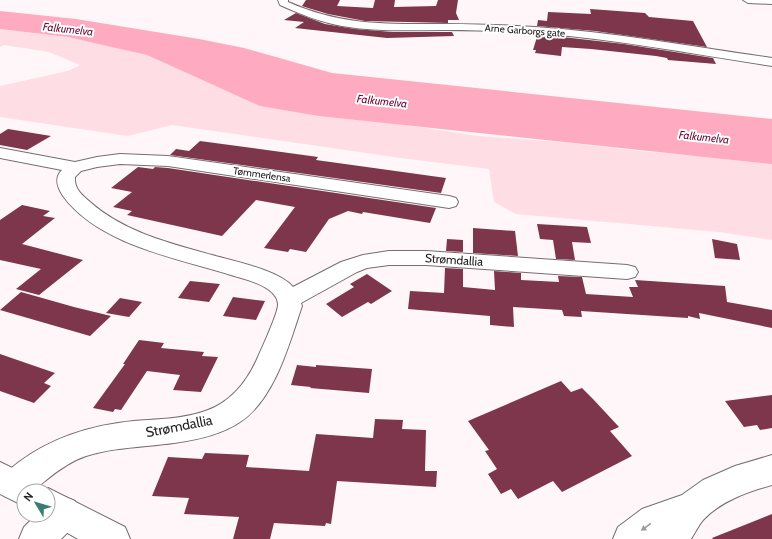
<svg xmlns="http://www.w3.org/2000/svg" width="772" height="539" font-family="Cabin,sans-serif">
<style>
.green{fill:#ffdde5}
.water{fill:#feaac0}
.building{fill:#7d364c}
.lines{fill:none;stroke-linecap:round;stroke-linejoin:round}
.minor-casing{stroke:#756e70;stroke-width:2}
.major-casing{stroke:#756e70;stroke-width:2}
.minor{fill:#fff;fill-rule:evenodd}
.major{fill:#fff;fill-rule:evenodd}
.oneway{fill:#9c9b9b}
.labels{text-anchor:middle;stroke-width:4;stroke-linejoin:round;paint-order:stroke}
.far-street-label{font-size:10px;fill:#242121;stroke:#fff}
.far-water-label{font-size:11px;font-style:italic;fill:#6a0732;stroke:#fff}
.street-label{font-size:12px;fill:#242121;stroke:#fff}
.near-street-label{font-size:14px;fill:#242121;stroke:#fff}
</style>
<rect width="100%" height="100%" fill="#fef6f8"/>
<path class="green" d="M0 29 68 37 108 45 147 55 218 87 331 114 478 136 561 142 649 152 772 161V240L719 232 516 214 494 202 489 169 401 158 172 125 128 136 0 117V86L68 71 80 65 49 52 4 45 0 47Z"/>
<path class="water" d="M0 11 76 19 199 39 244 48 332 73 772 119V164L319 116 260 106 147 55 68 37 0 29Z"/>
<g class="building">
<path d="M306 0H340L337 6 373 8 375 0H395L394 7 436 6 438 0H458L456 13 459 20H448V23L365 21 328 14 308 8 302 6Z"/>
<path d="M590 9 645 13 649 17 693 21 707 47 595 31 537 26 538 20 547 21 548 12 591 14Z"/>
<path d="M296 13 325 24 355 29 393 32H452L454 36 387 38 295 28 304 22 284 20Z"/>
<path d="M536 34 624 44 713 58 716 64 668 60 667 58 656 56 591 49 562 47 561 56 535 53 536 50H533L537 37H535Z"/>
<path d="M8 129 51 136 27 150 0 145V134Z"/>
<path d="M200 141 318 157 316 160 446 178 441 193 170 155 176 149 189 151Z"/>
<path d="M138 167 153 169 155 167 168 168 436 208 430 223 363 212 362 214 348 211 329 219 306 252 290 249 288 252 264 248 295 207 256 200 222 236 127 215 132 211 113 207 132 192 111 188Z"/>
<path d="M22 205 50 211 43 216 55 218 22 244 83 260 39 295 16 289 41 269 0 260V220Z"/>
<path d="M537 224 587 227 591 243 572 242 575 260 556 259 553 240 540 239Z"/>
<path d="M473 228 515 231 518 256 473 253Z"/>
<path d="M447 239 463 240V252L446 251Z"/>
<path d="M712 239 737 244 740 260 715 258Z"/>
<path d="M445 268 463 269V287L495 290 494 271 521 273V280L559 282 558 276 582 277 586 294 633 297 629 287H638L635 280 725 286 727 302 772 310V328L699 313 700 319 688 316V318L581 311 582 317 564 316 562 310 513 307 514 327 490 325V316L408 309 410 291 444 293Z"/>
<path d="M367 274 392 291 371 304 368 302 342 317 326 304 354 287 350 284Z"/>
<path d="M190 281 220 284 209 302 178 298Z"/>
<path d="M21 292 74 307 111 316 90 336 0 310Z"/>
<path d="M233 297 265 301 256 320 223 316Z"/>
<path d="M120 298 142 302 129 317 106 313Z"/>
<path d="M139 340 164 343 161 348 204 352 202 356 218 357 201 392 173 390 180 375 147 371 121 410 115 409 113 412 93 408 125 364H123Z"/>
<path d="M0 354 55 373 44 383 51 386 34 403 0 391Z"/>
<path d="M297 365 316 367V365L372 369 369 393 310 388 311 387 291 385Z"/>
<path d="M561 381 571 392 582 388 593 399 619 427 610 431 632 456 562 492 553 481 518 499 511 489 501 494 488 474 497 469 485 451 489 450 468 421Z"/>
<path d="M772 395V428L760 430 757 425 744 427 725 401Z"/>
<path d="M375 419 403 420 402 429 426 430 425 471H437L436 487 337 481 331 524 326 523 325 526 274 523 270 539H233L239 517 184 514 189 498 152 496 168 457 202 459 205 453 249 455 246 467 309 471 316 434 373 438Z"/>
<path d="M772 514V539H713L712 538Z"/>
</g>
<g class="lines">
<defs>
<g id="minor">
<path d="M278 0H288V2C342 26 387 24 444 24 475 24 505 25 535 27 615 32 693 47 772 58V66C693 54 615 39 536 33 505 31 475 30 445 30 411 30 376 32 342 26 320 22 300 14 280 5Z"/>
<path d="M743 0H772V4L748 3Z"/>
<path d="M0 148 75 162 97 157 120 154 168 156 449 196 456 198 458 202 456 206 449 208 168 166 120 164 97 167 81 171 75 177C74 189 82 195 90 202 124 232 169 243 212 255 233 261 279 270 293 287L341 262 363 255 389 251H426L627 265 635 267 638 272 635 277 627 279 426 265H389L367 268 357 272 301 303 302 306C289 344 275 399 240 422 221 435 196 440 174 443 145 447 115 447 86 456 71 461 57 471 45 481 41 484 37 488 33 490 31 492 27 491 24 491V497L15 500 4 496C0 477 5 473 19 462 53 437 92 425 134 421 158 419 185 419 208 410 232 401 248 380 258 357 262 348 278 313 278 305 278 303 277 298 275 296 267 284 244 279 231 275 177 258 99 245 63 196 57 187 54 178 62 170L0 158Z"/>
<path d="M63 496 75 501 80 513 75 525 61 539H19L24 527 36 515H48V504Z"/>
</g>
<g id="major">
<path d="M772 455V485C747 492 721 501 703 520 698 526 695 533 691 539H613L618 527 642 509 682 495 703 480 735 466Z"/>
<path d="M0 462 37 480 41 491 48 488 125 527 130 539H78L36 515H48V491H24V506L0 494Z"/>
</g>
</defs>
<use href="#minor" class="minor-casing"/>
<use href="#major" class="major-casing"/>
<use href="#minor" class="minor"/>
<use href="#major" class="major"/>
</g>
<defs><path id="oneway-solid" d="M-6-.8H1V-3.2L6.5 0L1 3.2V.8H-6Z"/></defs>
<use class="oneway" href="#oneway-solid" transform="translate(646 527) rotate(144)"/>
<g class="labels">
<g class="far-street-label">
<text transform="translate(525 30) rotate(4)" y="4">Arne Garborgs gate</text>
<text transform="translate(262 174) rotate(8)" y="4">Tømmerlensa</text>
</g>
<g class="far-water-label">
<text transform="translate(68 29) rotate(6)" y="4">Falkumelva</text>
<text transform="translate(382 101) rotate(6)" y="4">Falkumelva</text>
<text transform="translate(704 137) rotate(6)" y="4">Falkumelva</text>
</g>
<g class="street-label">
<text transform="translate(454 260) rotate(4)" y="4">Strømdallia</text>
</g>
<g class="near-street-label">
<text transform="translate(179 426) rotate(-11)" y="5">Strømdallia</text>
</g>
</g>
<g transform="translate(36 503) rotate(308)"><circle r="19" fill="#ffffff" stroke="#a7a6a6"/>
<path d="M0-3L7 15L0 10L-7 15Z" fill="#397e74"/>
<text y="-6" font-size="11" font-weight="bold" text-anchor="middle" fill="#242121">N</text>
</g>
</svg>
